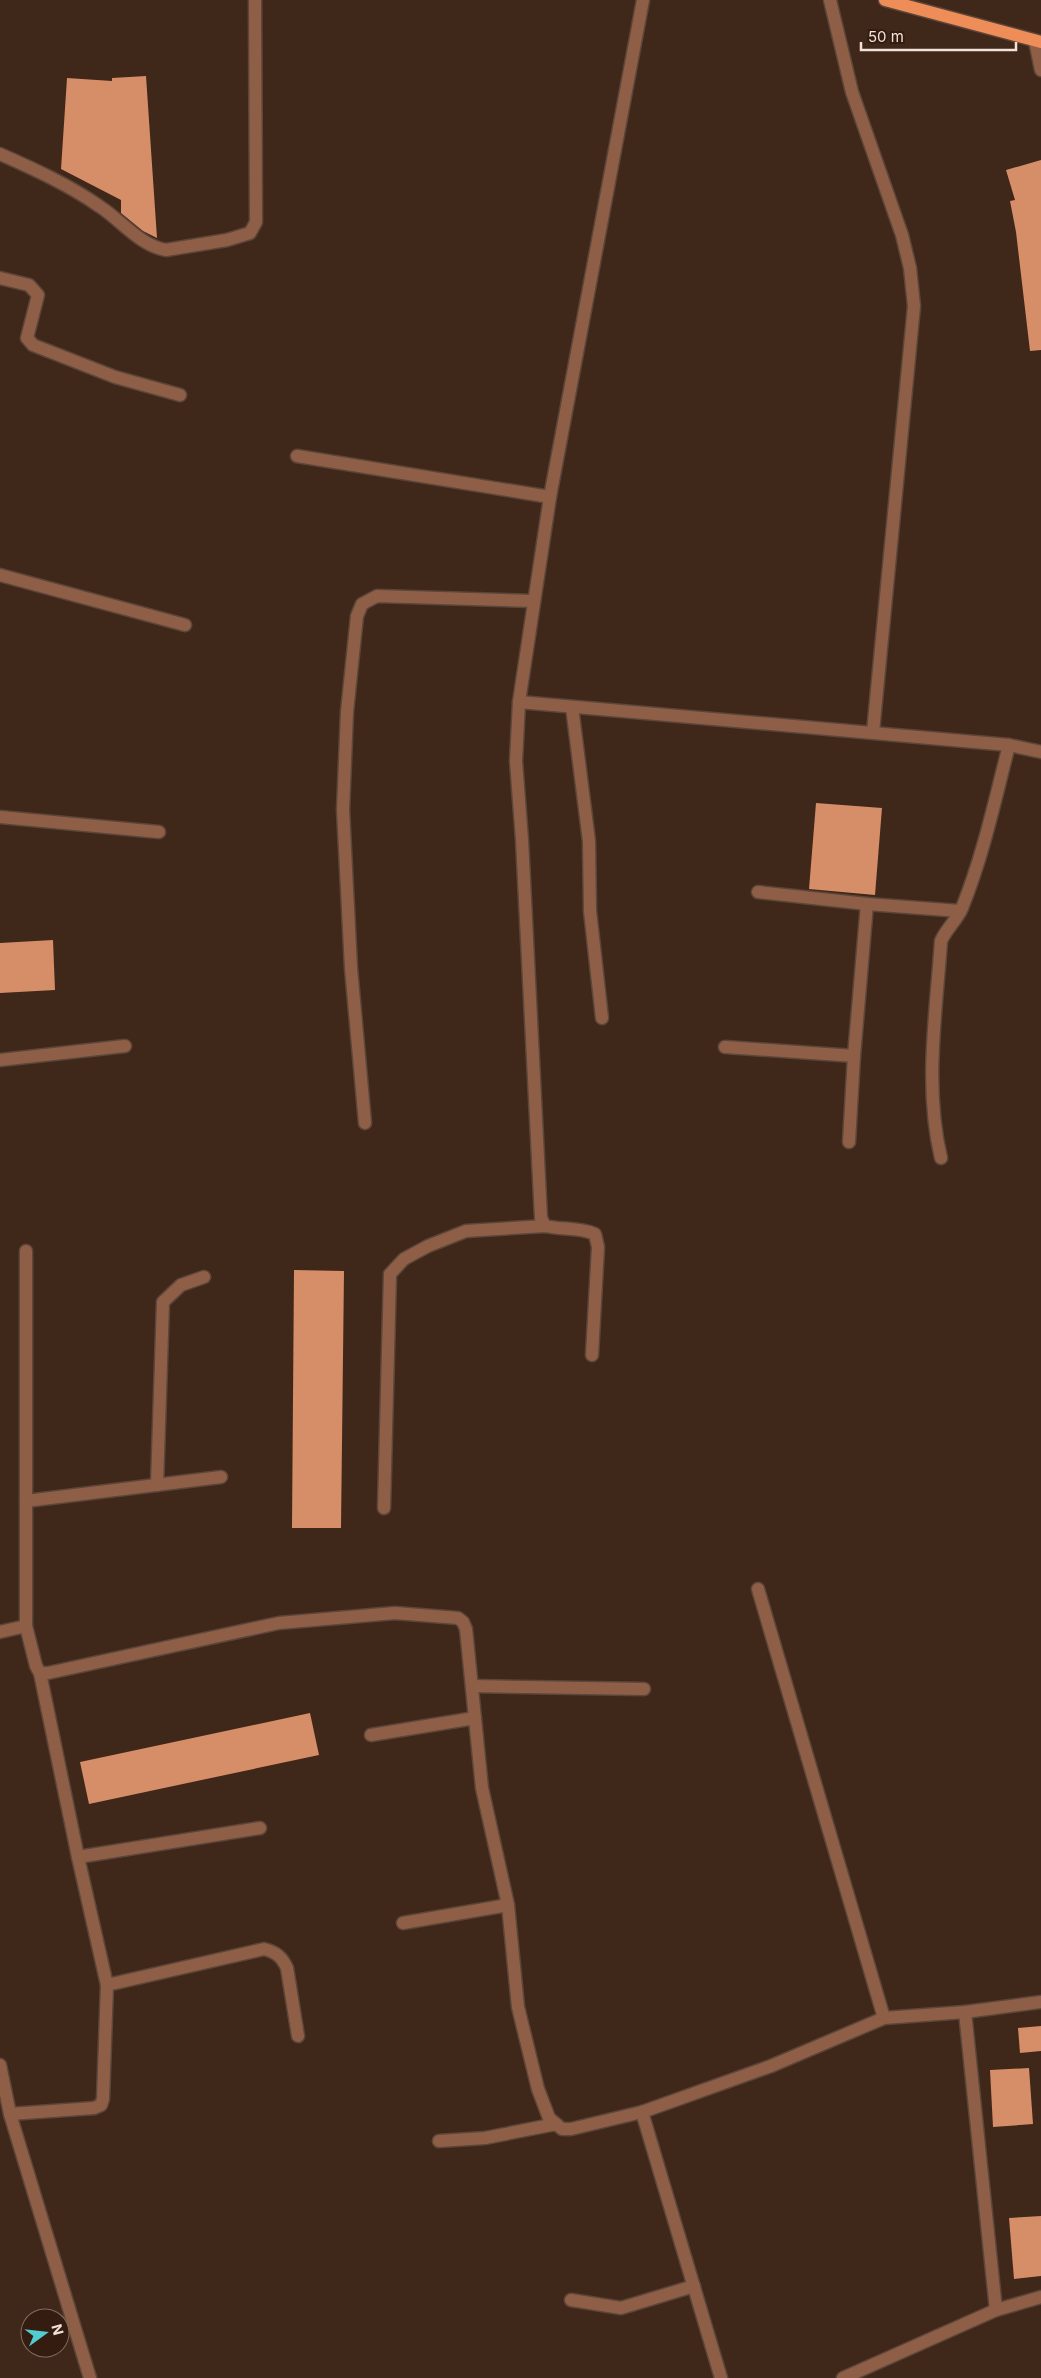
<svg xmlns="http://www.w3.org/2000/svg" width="1041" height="2378" font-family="Inter,sans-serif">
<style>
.building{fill:#d58e68}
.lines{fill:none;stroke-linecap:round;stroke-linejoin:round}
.minor-casing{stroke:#5c4539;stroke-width:15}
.major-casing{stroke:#5c4539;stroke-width:15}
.minor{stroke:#8e5f46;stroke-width:12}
.major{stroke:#ee8d58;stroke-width:12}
</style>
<rect width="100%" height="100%" fill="#3f271a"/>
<g class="building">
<path d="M146 76 157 238 143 231 121 213V200L61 169 67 78 112 81V78Z"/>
<path d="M1041 160V350L1030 351 1016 232 1010 201 1015 200 1006 170Z"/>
<path d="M816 803 882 808 875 895 809 889Z"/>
<path d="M53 940 55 990 0 993V943Z"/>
<path d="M294 1270 344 1271 341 1528H292Z"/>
<path d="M310 1713 319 1755 89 1804 80 1762Z"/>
<path d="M1041 2026V2051L1020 2053 1018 2028Z"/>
<path d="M1029 2068 1033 2124 993 2127 990 2070Z"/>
<path d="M1041 2216V2276L1014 2279 1009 2218Z"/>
</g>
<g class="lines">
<defs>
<g id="minor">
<path d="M830 0 852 92 902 235 910 268 914 306 873 732"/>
<path d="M1035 41 1041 70"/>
<path d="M0 154C34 169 69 185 99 206 121 220 139 245 166 250L227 240 250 233 256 222 255 0"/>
<path d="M0 278 29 285 38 295 27 338 33 345 115 377 180 395"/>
<path d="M297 456 550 497"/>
<path d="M0 575 185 625"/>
<path d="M519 702 1009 745 1041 752"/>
<path d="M572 707 589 841 590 911 602 1018"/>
<path d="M0 817 159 832"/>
<path d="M758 892 867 904 960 911"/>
<path d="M725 1047 854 1056"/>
<path d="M0 1060 125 1046"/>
<path d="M365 1123 351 968 343 810 347 712 357 616 362 604 377 596 534 601"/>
<path d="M849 1142 854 1056 867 904"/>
<path d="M941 1158C924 1087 936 1013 941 941 946 929 957 920 962 908 983 856 995 800 1009 745"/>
<path d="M545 1226 541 1218 522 840 516 761 519 702 550 497 643 0"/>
<path d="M26 1251V1626L36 1666 40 1673H48L279 1623 395 1613 458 1618 463 1622 466 1629 482 1788 508 1905 518 2007 538 2089 549 2118 562 2129H571L642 2112 771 2066 884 2018 965 2012 1041 2002"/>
<path d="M157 1485 163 1302 181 1285 204 1277"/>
<path d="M26 1501 221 1477"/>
<path d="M384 1508 390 1274 404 1259 428 1246 466 1231 545 1226C562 1230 579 1227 595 1234L598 1247 592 1355"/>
<path d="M758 1589 884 2018"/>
<path d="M0 1632 26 1626"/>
<path d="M472 1686 644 1689"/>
<path d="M371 1735 475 1718"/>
<path d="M78 1857 260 1828"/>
<path d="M403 1923 508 1905"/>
<path d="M107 1985 264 1949C276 1952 282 1957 287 1968L298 2036"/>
<path d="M965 2012 996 2310"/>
<path d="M0 2065 10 2114 90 2378"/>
<path d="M642 2112 721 2378"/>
<path d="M10 2114 94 2108 101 2105 103 2099 107 1985 78 1857 40 1673"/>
<path d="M439 2141 485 2138 556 2124"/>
<path d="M571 2300 621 2308 694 2286"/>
<path d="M843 2378 996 2310 1041 2297"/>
</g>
<path id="major" d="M885 0 1041 42"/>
</defs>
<use href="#minor" class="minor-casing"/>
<use href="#major" class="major-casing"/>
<use href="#minor" class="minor"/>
<use href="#major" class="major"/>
</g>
<g transform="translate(45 2333) rotate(75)"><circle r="24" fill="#341d10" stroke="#806c61"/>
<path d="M0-4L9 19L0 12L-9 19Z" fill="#51ccd1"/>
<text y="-8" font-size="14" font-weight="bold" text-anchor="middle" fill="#f3e2da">N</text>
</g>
<path d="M861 42v8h155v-8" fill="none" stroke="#f3e2da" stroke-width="2.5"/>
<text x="868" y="42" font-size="15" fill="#f3e2da" stroke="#341d10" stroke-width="4" paint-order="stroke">50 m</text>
</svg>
